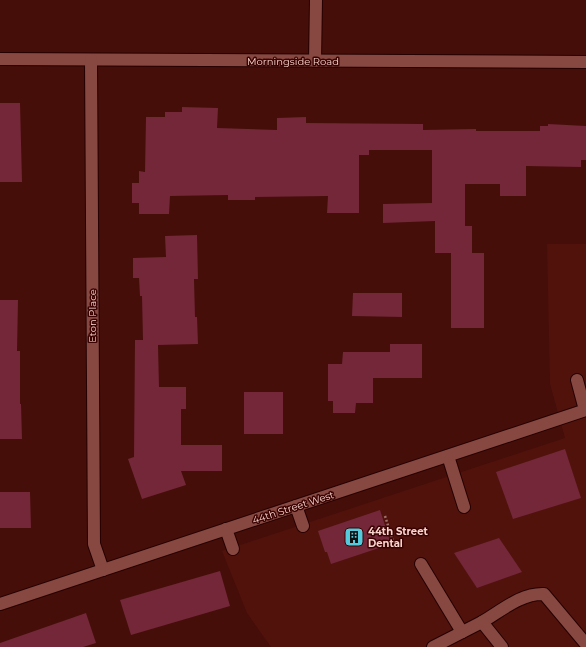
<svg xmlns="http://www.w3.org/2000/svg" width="586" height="647" font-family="Montserrat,sans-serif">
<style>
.built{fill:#51120c}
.building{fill:#732739}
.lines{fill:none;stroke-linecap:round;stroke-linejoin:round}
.minor-casing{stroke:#240000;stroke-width:14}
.path{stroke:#a0726c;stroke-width:2.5;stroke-dasharray:2 2;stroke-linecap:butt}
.minor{stroke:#864840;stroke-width:12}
.labels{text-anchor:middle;stroke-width:3;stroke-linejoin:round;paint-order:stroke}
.street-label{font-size:10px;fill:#f9d4ce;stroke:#3a0302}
.poi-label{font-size:10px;font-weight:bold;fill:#f9d4ce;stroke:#3a0302;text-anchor:start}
</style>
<rect width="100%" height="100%" fill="#450e09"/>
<path class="built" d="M547 244H586V647H271L247 613 222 551 565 438 550 384Z"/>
<g class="building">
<path d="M0 103H20L22 182H0Z"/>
<path d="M182 107 218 108 217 128 277 130V118L306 117V123L423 124V130L476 129V131H540V126H548V124L586 126V160H581V167L526 166V196H500V184H465V226H472V253H484V328H451V253H435V221L383 223V204L432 203V150H369V155H359V213H327L328 196 255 197V200H228V195L170 196 169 214H139V203H132V183H139V171L145 172 146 117H165V112H182Z"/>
<path d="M197 235 198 279H194L195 317H197L198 344 158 345 159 387H186V409H181V445H222V471H181L186 485 142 499 128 459 134 457 135 340H143L142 296H140L139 278H133V258L166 257 165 236Z"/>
<path d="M353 293H402V317L352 316Z"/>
<path d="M0 300H18L17 351H20V404H21L22 439H0Z"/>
<path d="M390 344H422V378H373V403H356L355 413H333V401H328V364H342L343 352H390Z"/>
<rect x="244" y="392" width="39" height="42"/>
<path d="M565 449 581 498 513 519 496 472Z"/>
<path d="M0 492H30L31 528H0Z"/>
<path d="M380 510 391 544 331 564 327 552H325L318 531Z"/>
<path d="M499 538 522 572 477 588 454 553Z"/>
<path d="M220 571 230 606 131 635 120 600Z"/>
<path d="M86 613 96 643 83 647H0V643Z"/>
</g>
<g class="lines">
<defs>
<g id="minor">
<path d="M0 59 586 62"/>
<path d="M91 60 94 544 103 570"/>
<path d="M315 61 316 0"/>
<path d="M577 380 585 410"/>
<path d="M448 456 464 507"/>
<path d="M296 506 303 526"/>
<path d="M226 529 233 549"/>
<path d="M421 564 462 632"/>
<path d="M0 604 586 410"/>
<path d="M482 622C501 611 521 593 544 594L585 643"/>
<path d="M433 647 482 622 502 647"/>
</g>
</defs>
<use href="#minor" class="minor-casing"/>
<path class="path" d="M385 516 395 547"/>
<use href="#minor" class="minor"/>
</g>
<defs>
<symbol id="building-square" viewBox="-11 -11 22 22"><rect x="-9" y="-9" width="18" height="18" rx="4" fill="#54cadc" stroke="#3a0302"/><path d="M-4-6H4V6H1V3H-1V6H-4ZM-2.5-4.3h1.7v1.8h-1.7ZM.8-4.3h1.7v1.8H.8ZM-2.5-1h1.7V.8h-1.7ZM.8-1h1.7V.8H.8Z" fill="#111"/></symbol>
</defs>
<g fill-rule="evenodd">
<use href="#building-square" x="343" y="526" width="22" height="22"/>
</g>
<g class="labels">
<g class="street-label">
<text x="293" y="65">Morningside Road</text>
<text transform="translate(92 316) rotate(-90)" y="4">Eton Place</text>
<text transform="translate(293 507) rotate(-18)" y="4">44th Street West</text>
</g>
<g class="poi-label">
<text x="368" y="535">44th Street<tspan x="368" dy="12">Dental</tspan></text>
</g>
</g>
</svg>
